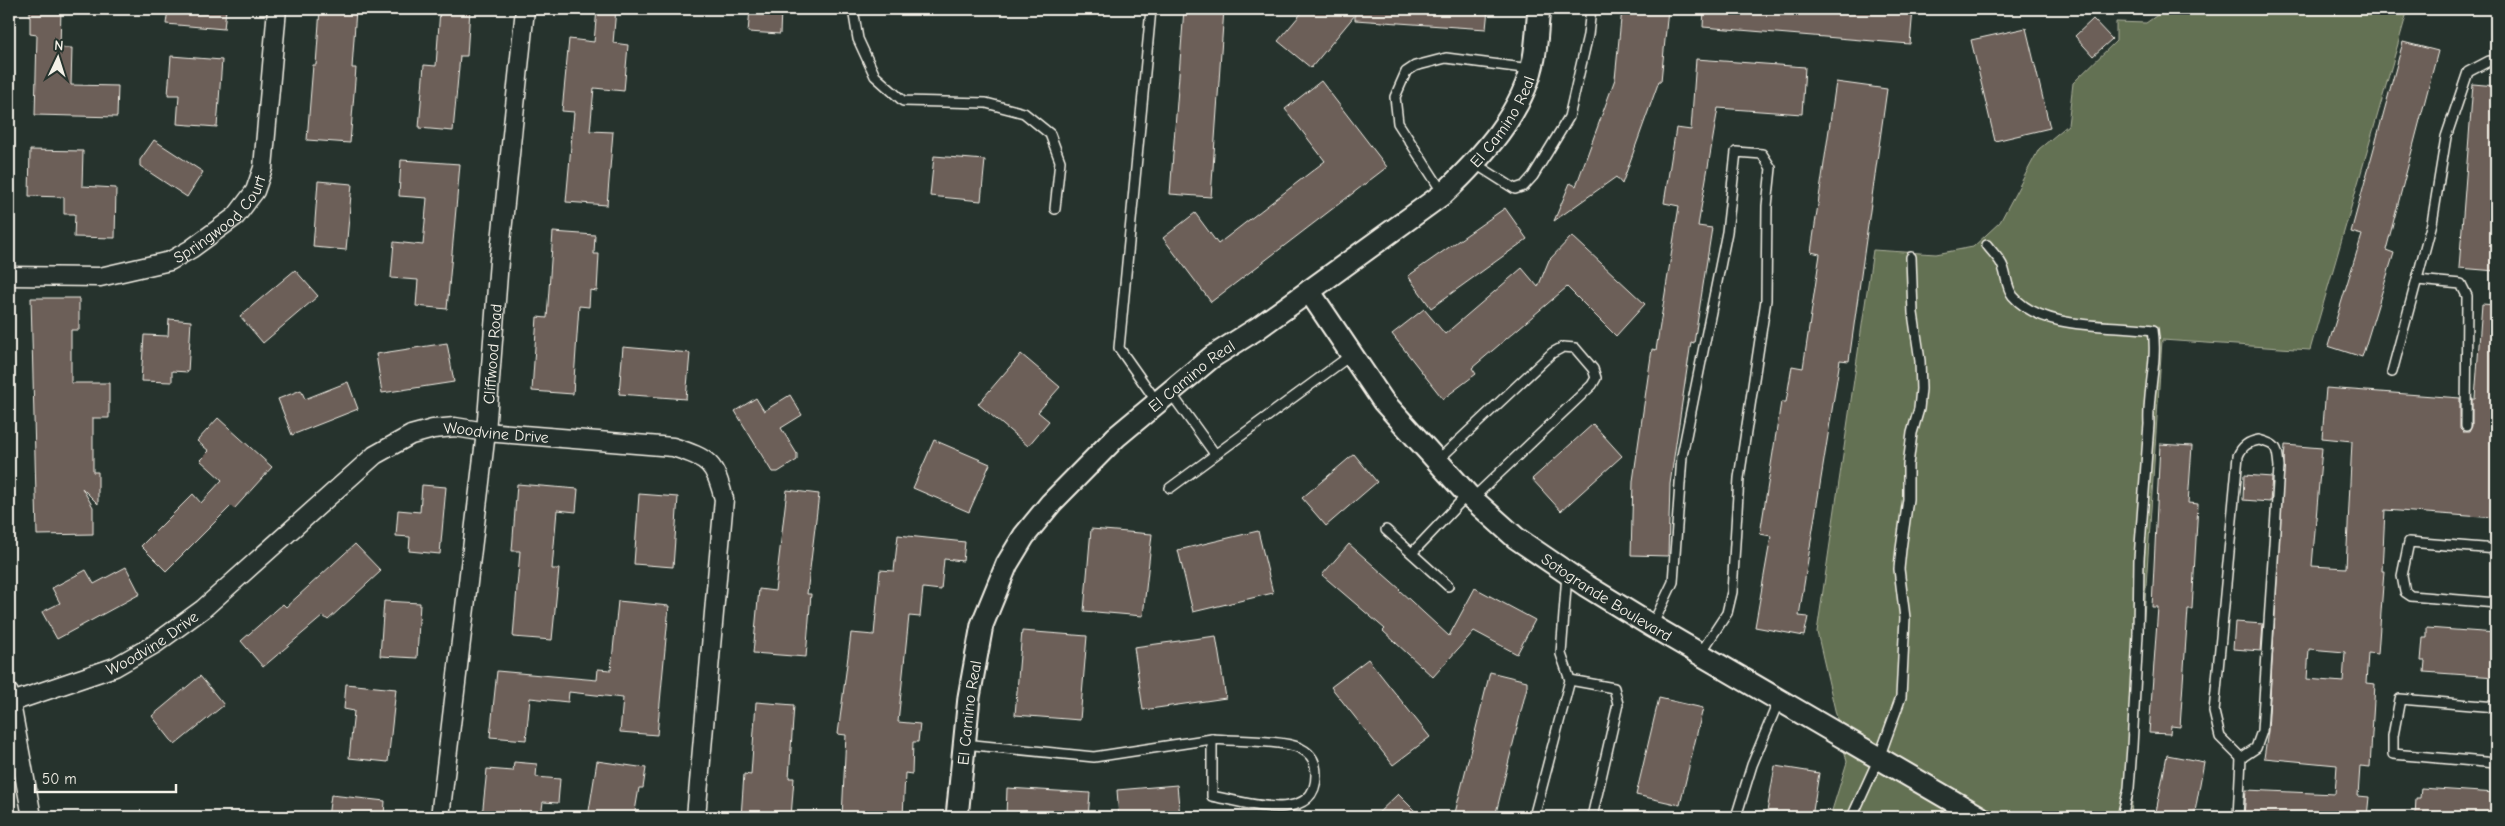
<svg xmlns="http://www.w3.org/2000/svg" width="2505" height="826" font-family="'Comic Neue',sans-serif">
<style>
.green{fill:#647152;stroke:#acb19d}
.building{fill:#6c5f59;stroke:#f4f1e8;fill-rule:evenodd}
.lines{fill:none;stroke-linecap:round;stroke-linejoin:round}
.service-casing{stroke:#f4f1e8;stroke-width:12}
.minor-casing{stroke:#f4f1e8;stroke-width:21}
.tertiary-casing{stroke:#f4f1e8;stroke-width:25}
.service{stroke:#26332d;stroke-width:9}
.minor{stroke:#26332d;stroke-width:18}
.tertiary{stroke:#26332d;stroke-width:21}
.labels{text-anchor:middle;stroke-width:4;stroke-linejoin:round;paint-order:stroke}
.street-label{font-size:16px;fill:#f4f1e8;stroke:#26332d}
</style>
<rect width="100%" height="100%" fill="#26332d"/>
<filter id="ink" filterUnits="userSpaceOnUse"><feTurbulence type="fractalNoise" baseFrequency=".02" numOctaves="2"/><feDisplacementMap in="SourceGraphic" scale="10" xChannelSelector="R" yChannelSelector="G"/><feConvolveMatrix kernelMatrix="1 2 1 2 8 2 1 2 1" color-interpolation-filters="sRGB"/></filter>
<g filter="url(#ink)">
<path class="green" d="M2166 9H2408L2310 350 2162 340 2131 817H1830L1847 762 1817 632 1873 250 1936 254 1973 247 2000 222 2039 149 2068 125 2073 83 2116 41V22L2146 23Z"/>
<g class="building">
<path d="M30 9H61L60 48H72L71 85 118 86 117 117 35 115 37 35 30 34Z"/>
<path d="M168 9H226L224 29 166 24Z"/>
<path d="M320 9H356L352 68H356L350 143 307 140 313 65H316Z"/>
<path d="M440 9H470L467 56H460L453 131 419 128 424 65 436 66Z"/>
<path d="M597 9H616L613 43 628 45 624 91 594 88 590 131 613 132 607 205 566 202 574 112 562 111 569 39 594 42Z"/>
<path d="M750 9H781L780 34 748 32Z"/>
<path d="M1184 9H1224L1211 197 1170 194Z"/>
<path d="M1305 9H1488L1486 29 1355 20V15L1311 68 1278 41Z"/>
<path d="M1622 9H1668L1661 81H1659L1622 184 1616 177 1554 221 1570 183 1576 186 1615 79Z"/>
<path d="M1704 9H1913L1910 44 1703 27Z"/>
<path d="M2093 19 2112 39 2093 56 2075 36Z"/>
<path d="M2026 28 2050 128 1995 141 1971 40Z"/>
<path d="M2403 42 2438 51 2386 250 2394 253 2362 357 2328 346 2362 235 2351 232Z"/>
<path d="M171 56 222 60 217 127 177 124 179 95H168Z"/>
<path d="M1696 59 1805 67 1802 114 1718 108 1698 226 1712 228 1694 343 1691 342 1670 484 1668 556 1631 555 1633 481 1652 349 1656 350 1679 206 1664 203 1676 128 1691 130Z"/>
<path d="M1321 81 1387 167 1211 302 1163 238 1195 213 1218 244 1325 161 1285 109Z"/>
<path d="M1836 82 1887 89 1849 361 1840 360 1799 616 1808 617 1804 636 1755 627 1771 536 1760 534 1781 402H1786L1792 366 1803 368 1820 254 1811 252Z"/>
<path d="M2473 84 2496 86V271L2459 268Z"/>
<path d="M154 140 203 172 187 197 140 166V160Z"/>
<path d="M30 150 83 151 82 186 116 188 115 238 74 237 75 214H64V197L29 196Z"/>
<path d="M934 156 985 160 981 201 930 196Z"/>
<path d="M401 160 460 164 447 309 416 306 418 280 391 278 394 242 423 245 427 198 399 196Z"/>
<path d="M318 181 352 184 346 250 313 247Z"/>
<path d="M1505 208 1527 239 1431 308 1408 276Z"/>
<path d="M553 232 595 235 594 254H599L597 291 590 290 589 307 579 306 573 394 532 391 537 317 547 318Z"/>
<path d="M1572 236 1645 304 1616 336 1567 287 1472 368 1476 374 1443 399 1392 334 1424 309 1445 334 1522 268 1538 287 1549 260Z"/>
<path d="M295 270 318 296 263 343 240 316Z"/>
<path d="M31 298H79V330H71V383H109V418H93V472H98V504L82 488 93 507V534L37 535Z"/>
<path d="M2482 304 2496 305V518L2385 510 2382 571H2384L2378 654 2368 653 2366 683 2375 684 2370 767 2360 766 2358 796 2369 797 2367 817H2244L2246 790 2335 794 2337 765 2264 758 2268 731 2285 445 2322 448 2312 566 2346 568 2352 441 2322 438 2326 388 2460 398V429L2463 432H2469L2472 426V399H2475ZM2309 649 2345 652 2343 682 2307 679Z"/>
<path d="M169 319 191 321 188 372 172 371V382L141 381 144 335 168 336Z"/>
<path d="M447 343 454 382 382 393 376 354Z"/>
<path d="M623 347 690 353 686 399 619 394Z"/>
<path d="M1021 354 1060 387 1038 412 1049 421 1028 446 978 404Z"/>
<path d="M348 382 358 409 292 435 278 399 301 390 305 399Z"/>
<path d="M790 395 802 415 781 428 797 454V460L778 472H772L735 411 756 398 764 411Z"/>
<path d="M218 418 272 467 234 509 231 506 166 571 141 546 193 494 201 503 222 480 200 460 209 451 197 441Z"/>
<path d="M1593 424 1622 456 1561 511 1532 479Z"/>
<path d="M934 440 990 464 969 512 913 488Z"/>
<path d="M2160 444 2192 446 2188 503 2198 504 2192 609H2188L2180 727 2171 726 2170 734 2149 733 2158 607H2152Z"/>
<path d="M1354 454 1377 482 1326 526 1302 498Z"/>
<path d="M2244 475 2272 477 2270 502 2243 500Z"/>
<path d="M517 484 578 489 576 512 557 510 552 569H559L552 640 513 637 520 551H512Z"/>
<path d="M422 485 446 487 440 554 409 551 410 537 396 536 398 510 420 512Z"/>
<path d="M787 490 819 494 807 594H811L806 657 753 653 759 589 775 591Z"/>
<path d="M639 494 678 497 673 567 634 564Z"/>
<path d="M1091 529 1152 534 1143 616 1084 611Z"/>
<path d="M1258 531 1273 593 1193 612 1178 550Z"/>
<path d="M898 535 965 542 963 561 944 559 941 590 923 588 920 617 909 616 898 722 920 724 918 742H913L912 774 905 773 903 817H842L846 735 838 734 851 633 874 635 880 570 894 571Z"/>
<path d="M355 544 381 571 328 620 323 616 263 667 241 641 283 604 286 607Z"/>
<path d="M1349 544 1400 589 1399 590 1449 636 1475 588 1535 620 1517 654 1474 631 1433 677 1383 631 1385 629 1322 575Z"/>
<path d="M126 567 140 594 57 639 42 612 60 603 52 588 86 570 94 584Z"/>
<path d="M384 601 420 603 417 658 380 656Z"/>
<path d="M618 601 669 606 657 735 620 732 623 698 569 692 568 702 530 698 526 740 490 737 497 671 597 680 598 669 611 670Z"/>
<path d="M2235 622 2263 624 2261 651 2233 649Z"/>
<path d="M2427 628 2496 633V677L2424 672 2425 661H2421L2423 638H2427Z"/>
<path d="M1022 631 1087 636 1080 720 1015 715Z"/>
<path d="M1216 636 1226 698 1143 710 1134 647Z"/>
<path d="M1368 659 1430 737 1393 765 1331 687Z"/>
<path d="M1490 672 1527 681V687L1495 817H1454Z"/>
<path d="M200 676 224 705 175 745 152 716Z"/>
<path d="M346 684 396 689 388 762 349 758 354 711 344 709Z"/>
<path d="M1659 698 1703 708 1680 805 1636 795Z"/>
<path d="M756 702 794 705 789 778H794L791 817H741L744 774 751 775Z"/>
<path d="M2167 755 2204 762 2194 817H2155Z"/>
<path d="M597 761 646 768 643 788H639L634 817H588Z"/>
<path d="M514 762 537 764 536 777 560 779 558 803 543 802 541 817H482L487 769 513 771Z"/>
<path d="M1775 766 1819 773 1812 817H1766Z"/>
<path d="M1177 785 1180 817H1119L1117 790Z"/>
<path d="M1007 788 1090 793 1088 817H1006Z"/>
<path d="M2421 788 2496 793V817H2415L2416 798H2420Z"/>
<path d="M1398 794 1421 817H1374Z"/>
<path d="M331 795 385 801 384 817H328Z"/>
</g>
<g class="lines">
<defs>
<g id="service">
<path d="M853 9 858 39 875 76 903 101 986 103 1024 113 1050 134 1060 161 1055 209"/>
<path d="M1151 9 1119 348 1157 402"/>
<path d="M1474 163 1515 189 1524 186 1533 176 1569 117 1588 35 1591 9"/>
<path d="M1443 193 1398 123 1395 97 1406 72 1415 66 1446 58 1531 69"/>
<path d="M1987 245C1992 252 2000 259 2003 267 2007 277 2006 287 2013 296 2042 331 2112 324 2153 330 2158 361 2147 394 2149 424L2139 559 2138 634 2132 747 2129 788 2122 817"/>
<path d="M2417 280 2461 284 2467 296 2466 426"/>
<path d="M2392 372 2432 223 2446 137 2468 72 2489 61 2496 62"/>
<path d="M1170 392 1215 454"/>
<path d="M2259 440C2278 445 2277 447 2279 467L2262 731 2256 748 2241 758 2220 737 2214 712 2238 456C2242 446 2248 442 2259 440Z"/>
<path d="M1436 462 1552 353 1563 347 1575 348 1593 369 1596 378 1592 385 1472 499"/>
<path d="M1170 488 1351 355"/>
<path d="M1386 530 1448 586"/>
<path d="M2496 549 2409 542 2402 576 2405 592 2411 596 2496 603"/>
<path d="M1412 553 1467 495"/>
<path d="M1652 626 1673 582 1682 456 1727 232 1736 152 1762 154 1771 168 1767 206 1766 300 1739 478 1732 592 1727 613 1700 654"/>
<path d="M1570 680 1614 688 1618 704 1592 817"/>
<path d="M2496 707 2400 699 2393 736V754L2496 763"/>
<path d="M1212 739C1234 741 1282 740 1300 748 1312 754 1316 762 1316 775 1316 826 1243 802 1212 796Z"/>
<path d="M964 744 1094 757 1212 739"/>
<path d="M1534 817 1570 680 1561 654 1567 574"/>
<path d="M1736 817 1752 765 1779 700"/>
<path d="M1852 817 1879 758 1901 697 1905 618 1899 569 1901 549 1908 499V465L1912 433 1919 409 1921 389 1920 361 1913 313 1911 257"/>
<path d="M2238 817 2241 758"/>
</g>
<g id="minor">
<path id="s1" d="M9 276 100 277 170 261 191 249 236 216 255 191 263 168 277 9"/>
<path d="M9 693 32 817"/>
<path id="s2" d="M9 703 115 667 155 644 203 609 375 455 411 435 433 429 455 427 486 432 673 447C710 459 714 462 724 499L696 817"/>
<path id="s3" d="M440 817 486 432 499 261 525 9"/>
</g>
<g id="tertiary">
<path id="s4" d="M1309 291 1383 401 1468 495 1516 538 1585 585 1652 626 1980 817"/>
<path id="s5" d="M957 817 969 697 982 625 1007 564 1024 536 1051 503 1116 437 1212 357 1258 328 1443 194C1481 158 1524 112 1534 58 1537 42 1537 25 1539 9"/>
</g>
</defs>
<use href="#service" class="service-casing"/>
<use href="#minor" class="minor-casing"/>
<use href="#tertiary" class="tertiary-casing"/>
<use href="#service" class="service"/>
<use href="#minor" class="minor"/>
<use href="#tertiary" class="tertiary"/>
</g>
</g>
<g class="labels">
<g class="street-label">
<text dy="6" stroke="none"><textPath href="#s5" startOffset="930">El Camino Real</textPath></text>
<text dy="6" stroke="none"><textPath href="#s1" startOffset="229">Springwood Court</textPath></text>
<text dy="6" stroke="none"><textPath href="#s3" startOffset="466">Cliffwood Road</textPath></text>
<text dy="6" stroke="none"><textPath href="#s5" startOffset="525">El Camino Real</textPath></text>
<text dy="6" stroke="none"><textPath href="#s2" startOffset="576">Woodvine Drive</textPath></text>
<text dy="6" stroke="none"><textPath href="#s4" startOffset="432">Sotogrande Boulevard</textPath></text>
<text dy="6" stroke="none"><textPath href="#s2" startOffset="156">Woodvine Drive</textPath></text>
<text dy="6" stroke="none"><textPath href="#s5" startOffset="105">El Camino Real</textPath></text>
</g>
</g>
<rect width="2505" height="826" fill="none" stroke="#26332d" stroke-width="30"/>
<rect x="15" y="15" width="2475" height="796" fill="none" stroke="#f4f1e8" stroke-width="2" filter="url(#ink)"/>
<g transform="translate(58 58) rotate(4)" stroke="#26332d" stroke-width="4" paint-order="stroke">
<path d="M0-4L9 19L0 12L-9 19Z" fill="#f4f1e8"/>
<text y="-8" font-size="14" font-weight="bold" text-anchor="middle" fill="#f4f1e8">N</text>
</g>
<path d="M35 784v8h141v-8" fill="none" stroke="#f4f1e8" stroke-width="2.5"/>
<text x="42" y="784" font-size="15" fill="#f4f1e8" stroke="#26332d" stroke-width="4" paint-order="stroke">50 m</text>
</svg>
